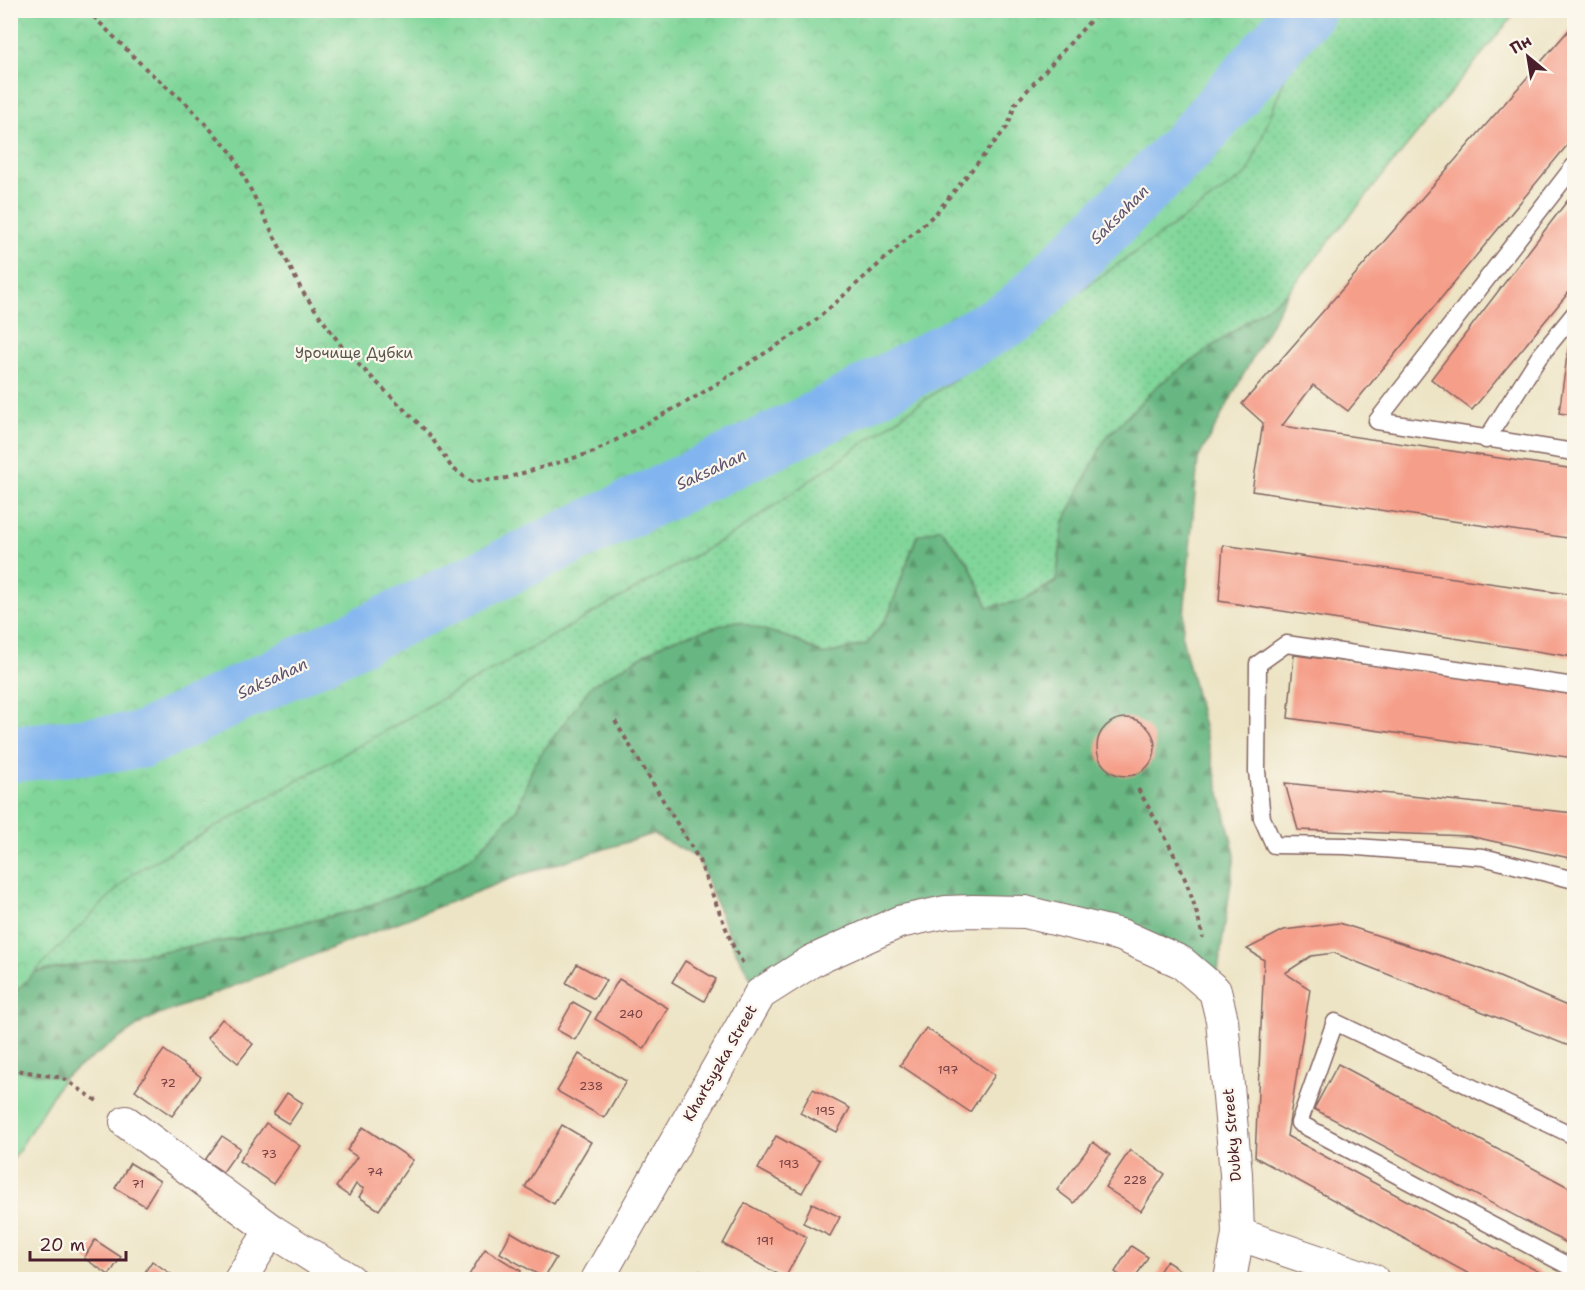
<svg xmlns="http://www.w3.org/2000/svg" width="1585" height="1290" font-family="'Shantell Sans',sans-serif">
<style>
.grass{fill:url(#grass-dots);stroke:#657a62;stroke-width:1.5}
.forest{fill:url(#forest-firs);stroke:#596b56;stroke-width:1.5}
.park{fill:url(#park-crowns);stroke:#657a62;stroke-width:1.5}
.garden{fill:#80d69a;stroke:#657a62;stroke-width:1.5}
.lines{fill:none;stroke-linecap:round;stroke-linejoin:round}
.river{stroke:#82b5ef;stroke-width:57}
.building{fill:#f59f8a}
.service-casing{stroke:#836461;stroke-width:19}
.minor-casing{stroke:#836461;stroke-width:34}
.path{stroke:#836461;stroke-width:4;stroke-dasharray:4.5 4.5;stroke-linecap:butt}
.service{stroke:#fff;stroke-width:16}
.minor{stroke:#fff;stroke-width:32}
.labels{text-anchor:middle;stroke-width:4.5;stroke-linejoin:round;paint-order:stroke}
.number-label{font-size:12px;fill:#753f43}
.park-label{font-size:15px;fill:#5a564c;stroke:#fbf7ec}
.street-label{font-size:15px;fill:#4a1f2b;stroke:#fbf7ec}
.water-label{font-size:16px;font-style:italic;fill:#5e5470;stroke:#fbf7ec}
</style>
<defs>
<pattern id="grass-dots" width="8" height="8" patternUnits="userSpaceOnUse" patternTransform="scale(1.5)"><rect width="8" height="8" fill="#80d69a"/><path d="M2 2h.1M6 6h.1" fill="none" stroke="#70b785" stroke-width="1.8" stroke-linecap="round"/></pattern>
<pattern id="forest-firs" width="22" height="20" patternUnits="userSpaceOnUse" patternTransform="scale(1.5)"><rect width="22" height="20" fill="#68b782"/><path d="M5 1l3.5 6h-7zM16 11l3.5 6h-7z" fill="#58946b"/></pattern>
<pattern id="park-crowns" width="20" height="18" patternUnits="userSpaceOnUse" patternTransform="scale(1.5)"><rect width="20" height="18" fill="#80d69a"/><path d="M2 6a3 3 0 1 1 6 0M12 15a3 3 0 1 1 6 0" fill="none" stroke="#70b785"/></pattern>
</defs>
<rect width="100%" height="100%" fill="#fbf7ec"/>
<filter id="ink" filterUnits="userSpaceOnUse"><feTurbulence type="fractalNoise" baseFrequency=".0167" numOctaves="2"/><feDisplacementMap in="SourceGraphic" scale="12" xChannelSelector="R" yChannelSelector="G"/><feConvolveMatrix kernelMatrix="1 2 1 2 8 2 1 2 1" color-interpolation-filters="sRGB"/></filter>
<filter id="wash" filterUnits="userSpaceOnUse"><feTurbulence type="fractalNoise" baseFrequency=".008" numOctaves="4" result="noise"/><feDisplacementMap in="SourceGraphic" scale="24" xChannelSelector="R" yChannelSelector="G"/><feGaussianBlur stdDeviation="1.35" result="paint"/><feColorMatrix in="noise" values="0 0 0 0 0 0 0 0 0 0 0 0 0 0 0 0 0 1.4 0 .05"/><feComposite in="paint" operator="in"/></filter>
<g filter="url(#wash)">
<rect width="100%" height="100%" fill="#ede4c5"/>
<path class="grass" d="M11 11H1517L1288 292 1157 386 1064 521 1056 581 1022 601 988 607 969 564 917 535 888 616 867 644 824 655 793 639 535 762 517 809 474 856 426 884 358 910 230 940 11 976Z"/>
<path class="forest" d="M1288 292 1198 459 1182 637 1235 855 1215 991 1121 935 946 912 760 994 733 946 698 858 653 834 520 875 146 1020 63 1078 11 1069V976L230 940 358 910 426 884 474 856 517 809 535 762 592 685 668 641 736 621 793 639 824 655 867 644 888 616 917 536 940 528 969 564 988 607 1022 601 1056 582 1064 521 1105 439 1157 386Z"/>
<path class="park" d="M11 10H1311V11L1248 173 738 531 132 874 11 996Z"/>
<path class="garden" d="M11 1069 63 1078 11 1163 10 1069Z"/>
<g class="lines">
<path class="river" d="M10 754 142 740 804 426 1017 314 1192 141 1306 10"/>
</g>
<g id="blocks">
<g class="building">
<path d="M1574 24V137L1348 411 1313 385 1282 426 1574 469V539L1252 491 1263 423 1242 404Z"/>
<path d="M1574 192V286L1472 410 1431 379Z"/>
<path d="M1569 342H1574V415L1559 413Z"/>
<path d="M1223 545 1574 595V657L1219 601Z"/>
<path d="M1294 655 1574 690V758L1288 718Z"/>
<circle cx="1126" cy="747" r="29"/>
<path d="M1285 783 1574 813V859L1469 836 1298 830Z"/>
<path d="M1339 923 1476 967 1574 1009V1048L1334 953 1311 956 1285 973 1310 989 1287 1136 1554 1280H1480L1255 1157 1264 960 1247 949 1284 930Z"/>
<path d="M685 961 716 979 704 1001 672 982Z"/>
<path d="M577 964 606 980 594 999 566 983Z"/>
<path d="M619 979 668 1008 644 1049 595 1019Z"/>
<path d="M573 1002 591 1012 575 1040 557 1030Z"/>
<path d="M222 1019 253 1044 238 1063 207 1038Z"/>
<path d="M926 1028 995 1075 970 1112 900 1065Z"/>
<path d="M164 1050 201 1077 172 1116 135 1090Z"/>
<path d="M579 1054 626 1081 604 1118 557 1091Z"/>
<path d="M1338 1064 1574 1190V1247L1314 1109Z"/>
<path d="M813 1089 850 1108 837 1132 800 1113Z"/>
<path d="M287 1093 303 1103 289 1124 273 1114Z"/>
<path d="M266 1123 300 1146 273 1184 239 1161Z"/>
<path d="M562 1125 591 1142 554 1204 525 1187Z"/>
<path d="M363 1127 413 1160 379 1210 359 1197 364 1189 356 1184 349 1196 336 1187 357 1157 347 1150Z"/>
<path d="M222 1136 240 1148 223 1172 205 1160Z"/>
<path d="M776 1136 820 1160 802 1193 758 1169Z"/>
<path d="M1093 1142 1110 1155 1074 1203 1057 1190Z"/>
<path d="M1130 1150 1165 1174 1141 1211 1105 1187Z"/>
<path d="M130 1163 160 1181 145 1206 115 1188Z"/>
<path d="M745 1203 807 1237 785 1278 723 1244Z"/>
<path d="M812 1203 840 1217 830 1236 803 1223Z"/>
<path d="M511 1232 556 1258 544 1278 500 1253Z"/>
<path d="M95 1240 121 1257 109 1275 84 1258Z"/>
<path d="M1131 1246 1148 1257 1134 1280H1127L1115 1272Z"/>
<path d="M485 1249 521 1271 516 1280H466Z"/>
<path d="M152 1261 180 1280H140Z"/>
<path d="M1166 1261 1195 1280H1154Z"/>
<path d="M700 1271 717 1280H695Z"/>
</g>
</g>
</g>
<g filter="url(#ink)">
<use href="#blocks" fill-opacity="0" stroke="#836461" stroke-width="1.5"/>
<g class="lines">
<defs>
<g id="service">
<path d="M1574 166 1377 421 1574 452"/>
<path d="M1486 440 1539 357 1574 314"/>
<path d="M1574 686 1286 644 1258 664 1257 771 1262 818 1274 845 1345 846 1483 857 1574 880"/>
<path d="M1574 1136 1335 1022 1299 1123 1574 1269"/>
</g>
<g id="minor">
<path d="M126 1122 271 1230"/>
<path d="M1238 1234 1373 1280"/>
<path d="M240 1280 271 1230 350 1280"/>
<path d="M597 1280 760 994 812 961 899 922 946 912 973 911 1025 912 1121 935 1181 962 1215 991 1222 1020 1236 1174 1238 1234 1230 1280"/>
</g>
</defs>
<use href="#service" class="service-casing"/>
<use href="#minor" class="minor-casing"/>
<g class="path">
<path d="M87 10 146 69 188 105 232 153 302 291 345 351 429 434 452 468 472 482 506 478 594 452 699 395 814 322 936 213 1008 126 1015 104 1100 10"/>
<path d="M615 721 698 858 733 946 745 967"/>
<path d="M1138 789C1169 843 1189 876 1203 938"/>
<path d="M10 1069 63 1078 100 1103"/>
</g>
<use href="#service" class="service"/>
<use href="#minor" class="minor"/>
</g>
</g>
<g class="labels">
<g class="number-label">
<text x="631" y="1018">240</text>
<text x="948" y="1074">197</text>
<text x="168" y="1087">72</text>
<text x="591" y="1090">238</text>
<text x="825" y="1115">195</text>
<text x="269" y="1158">73</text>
<text x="789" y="1168">193</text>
<text x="375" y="1176">74</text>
<text x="1135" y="1184">228</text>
<text x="138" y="1188">71</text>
<text x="765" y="1245">191</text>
</g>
<g class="park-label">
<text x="354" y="358">Урочище Дубки</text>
</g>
<g class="street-label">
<text transform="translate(720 1063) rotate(-60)" y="5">Khartsyzka Street</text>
<text transform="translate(1232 1135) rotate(-95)" y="5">Dubky Street</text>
</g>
<g class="water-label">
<text transform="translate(1119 214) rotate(-45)" y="6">Saksahan</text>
<text transform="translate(711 469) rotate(-25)" y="6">Saksahan</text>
<text transform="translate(272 678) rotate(-25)" y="6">Saksahan</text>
</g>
</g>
<rect width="1585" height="1290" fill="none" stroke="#fbf7ec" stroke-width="36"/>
<g transform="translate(1528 57) rotate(330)" stroke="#fbf7ec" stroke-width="4.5" paint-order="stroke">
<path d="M0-4.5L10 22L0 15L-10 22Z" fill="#4a1f2b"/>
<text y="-9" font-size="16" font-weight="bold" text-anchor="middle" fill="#4a1f2b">Пн</text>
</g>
<path d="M30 1251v9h96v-9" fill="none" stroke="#4a1f2b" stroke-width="3"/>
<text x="39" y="1251" font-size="18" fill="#4a1f2b" stroke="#fbf7ec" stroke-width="4.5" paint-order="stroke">20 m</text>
</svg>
